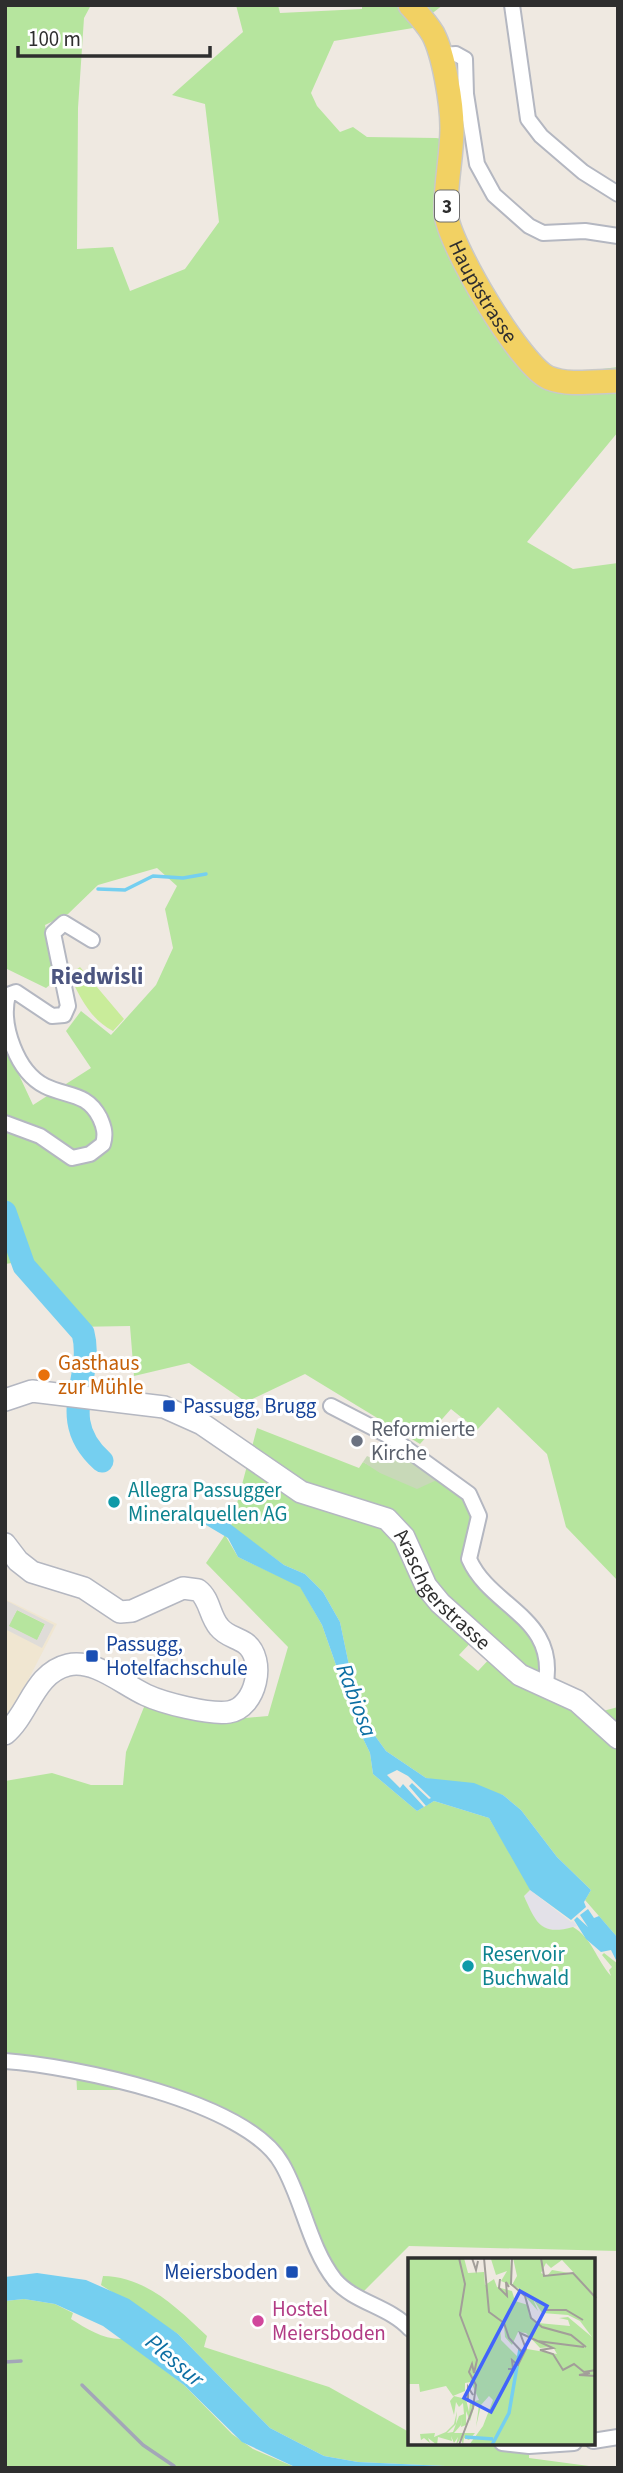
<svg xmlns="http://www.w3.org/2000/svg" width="623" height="2473" font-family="'Source Sans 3',sans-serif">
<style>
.industrial{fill:#e3e1e8}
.education{fill:#f0e6d1}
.green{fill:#b6e59e;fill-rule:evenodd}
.cemetery{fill:#c8d9b8}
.pitch{fill:#c9ec9a}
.plaza{fill:#dfdcd8;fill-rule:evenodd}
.water{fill:#75cff0}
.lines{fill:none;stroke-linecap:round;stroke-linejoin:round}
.stream{stroke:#75cff0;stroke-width:3.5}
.river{stroke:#75cff0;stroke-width:23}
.street-casing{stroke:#b4b7c1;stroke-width:18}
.secondary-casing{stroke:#b4b7c1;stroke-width:24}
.primary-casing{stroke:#c9c9c9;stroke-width:26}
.street{stroke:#fff;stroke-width:14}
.secondary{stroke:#fff;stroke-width:21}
.primary{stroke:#f2d163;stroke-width:23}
.rail{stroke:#a3a6b8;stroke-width:3.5}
.food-dot{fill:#e8710a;stroke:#fff;stroke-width:2.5}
.transit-dot{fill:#1a4fb4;stroke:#fff;stroke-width:2.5}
.worship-dot{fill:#6b7280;stroke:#fff;stroke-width:2.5}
.culture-dot{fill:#0f9aa8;stroke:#fff;stroke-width:2.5}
.hotel-dot{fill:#d1479c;stroke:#fff;stroke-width:2.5}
.labels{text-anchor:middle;stroke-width:6;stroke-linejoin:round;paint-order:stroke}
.shield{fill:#fff;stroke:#6d6d6d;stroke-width:2}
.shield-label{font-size:19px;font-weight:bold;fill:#2e2e2e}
.street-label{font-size:21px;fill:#2e2e2e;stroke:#fff}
.food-label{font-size:21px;fill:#c56008;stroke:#fff;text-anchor:start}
.transit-label{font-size:21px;fill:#164399;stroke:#fff;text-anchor:start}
.worship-label{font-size:21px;fill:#5b616d;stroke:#fff;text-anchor:start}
.culture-label{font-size:21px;fill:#0d838f;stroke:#fff;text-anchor:start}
.hotel-label{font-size:21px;fill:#b23c85;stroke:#fff;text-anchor:start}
.neighbourhood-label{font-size:23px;font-weight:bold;fill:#4d5680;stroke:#fff}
.water-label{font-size:23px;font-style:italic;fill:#0d6fa3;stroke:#fff}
.inset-river{fill:none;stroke:#75cff0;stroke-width:3.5}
.inset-road{fill:none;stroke:#a29e99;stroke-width:2}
.view{fill:#4264fb;fill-opacity:0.15;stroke:#4264fb;stroke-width:3.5}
.inset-edge{fill:none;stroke:#2e2e2e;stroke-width:3.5}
</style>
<rect width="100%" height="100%" fill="#efe9e1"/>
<path class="industrial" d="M530 1890 571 1922 573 1921 577 1926 558 1931 545 1928 535 1921 524 1896Z"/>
<path class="education" d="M5 1599 57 1624 5 1725Z"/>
<g class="green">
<path d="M5 5H91L84 18 78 108 77 249 113 247 130 291 185 269 219 222 205 104 172 95 243 32 236 5H278L280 13 362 9V5H443L413 28 334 41 311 93 317 106 340 132 353 127 367 137 436 138 459 141 452 220 519 350 555 375 618 367V432L527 542 573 569 618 563V1581L566 1527 547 1454 498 1407 477 1430 451 1409 420 1444 305 1374 246 1402 189 1363 134 1376 130 1326 72 1327 12 1263 5 1264V1045L33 1105 91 1068 66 1031 81 1011 111 1035 156 985 173 948 165 909 177 886 157 868 98 885 68 914 45 925 56 980 46 988 5 968Z"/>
<path d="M257 1428 359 1468 363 1462 376 1469 439 1479 474 1500 468 1553 535 1633 546 1688 592 1714 618 1707V1938L585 1900 591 1890 557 1857 521 1810 503 1795 426 1778 386 1751 373 1733 350 1670 340 1622 323 1592 305 1574 284 1565 231 1526ZM476 1637 494 1654 478 1671 459 1655Z"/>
<path d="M225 1535 238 1557 300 1586 322 1625 358 1728 370 1753 373 1774 417 1811 434 1801 489 1818 529 1885 530 1890 524 1896C536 1923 541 1936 573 1927 592 1938 596 1959 611 1976L609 1970 612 1967 602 1955 604 1953 618 1964V2251L409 2246 358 2297 341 2286 286 2172 261 2140 150 2090H77L76 2071 5 2061V1781L52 1773 91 1785H123L126 1752 146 1702 225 1720 268 1716 288 1647 206 1563Z"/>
<path d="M17 1610 45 1624 37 1641 8 1626Z"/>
<path d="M103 2276C147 2277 177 2308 207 2336L204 2347 329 2387 409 2432 410 2443 529 2446V2458L604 2468H489L358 2462 324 2456 270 2428 178 2334 101 2285Z"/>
<path d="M24 2299 55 2304 73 2313 71 2319C87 2329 104 2340 123 2339L184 2385 232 2434 253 2449 297 2468H5V2301Z"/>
</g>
<path class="cemetery" d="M382 1454 400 1456 439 1479 417 1489 380 1473 363 1462 367 1456 378 1461Z"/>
<path class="pitch" d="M80 967 124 1019 113 1031C89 1018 81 998 69 975Z"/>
<path class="plaza" d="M5 1600 54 1625 42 1648 5 1629ZM17 1610 45 1624 37 1640 9 1626Z"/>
<g class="water">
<path d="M213 1511 284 1565 305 1574 323 1592 340 1622 350 1670 373 1733 386 1751 426 1778 474 1783 503 1795 521 1810 557 1857 591 1890 584 1902 586 1907 571 1920 530 1890 489 1818 434 1801 426 1806 409 1786 412 1783 429 1799 431 1798 408 1776 397 1770 387 1775 400 1788 403 1784 424 1807 417 1811 373 1774 370 1753 358 1728 322 1625 300 1587 238 1557 228 1538 201 1522Z"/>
<path d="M588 1909 594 1918 599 1916 618 1938V1964L611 1950 601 1952 586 1939 574 1920 577 1917 588 1927 580 1915Z"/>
<path d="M37 2273 86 2280 129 2299 178 2334 270 2428 324 2456 358 2462 489 2468H297L242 2442 184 2385 103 2326 55 2304 24 2299 5 2301V2277Z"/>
</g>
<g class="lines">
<path class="stream" d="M98 889 125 890 153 876 183 878 206 874"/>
<path class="river" d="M5 1212 24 1266 83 1333C95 1378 54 1418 102 1461"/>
<defs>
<g id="street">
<path d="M512 5 528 119 541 136 583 172 618 194"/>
<path d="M441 55 456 54 465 59 466 94 477 164 494 195 529 226 543 233 585 231 618 236"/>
<path d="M5 1123 40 1136 72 1158 90 1154 103 1144C106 1134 104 1127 100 1118 87 1092 67 1097 45 1086 17 1072 0 1025 8 995L16 992 52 1016 64 1015 68 1006 53 933 64 923 92 940"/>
<path d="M331 1406 389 1436 469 1494 479 1516 469 1559C491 1609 560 1617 545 1688"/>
<path d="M5 2061C73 2066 247 2101 282 2164 303 2200 309 2247 335 2280 355 2303 389 2306 410 2329"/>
<path d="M593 2441 618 2437"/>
<path d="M502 2443 529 2446 574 2443"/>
</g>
<g id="secondary">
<path id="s1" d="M5 1400 32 1391 164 1407 202 1424 301 1492 387 1519 404 1537 426 1586 440 1603 520 1675 577 1701 618 1738"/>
<path d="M5 1544 18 1561 32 1572 84 1588 120 1612 132 1611 183 1588 198 1590C210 1599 209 1615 219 1627 226 1636 236 1637 245 1643 267 1659 256 1708 229 1712 210 1715 163 1703 146 1695 122 1684 95 1659 68 1665 34 1673 29 1714 5 1734"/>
</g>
<g id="primary">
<path id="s2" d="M410 5C418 14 427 24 433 34 444 55 452 104 452 128 452 156 445 185 446 213 448 244 521 367 549 378 569 386 596 381 618 381"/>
</g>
</defs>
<use href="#street" class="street-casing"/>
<use href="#secondary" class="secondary-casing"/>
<use href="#primary" class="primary-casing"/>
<use href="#street" class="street"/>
<use href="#secondary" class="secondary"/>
<use href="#primary" class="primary"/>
<g class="rail">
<path d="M5 2362 21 2361"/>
<path d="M82 2385 143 2445 174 2466"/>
</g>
</g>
<circle class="food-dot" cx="44" cy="1375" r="7"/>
<g class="transit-dot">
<rect x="162" y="1399" width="14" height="14" rx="3.5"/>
<rect x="85" y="1649" width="14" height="14" rx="3.5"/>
<rect x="285" y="2265" width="14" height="14" rx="3.5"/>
</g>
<circle class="worship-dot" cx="357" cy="1441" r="7"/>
<g class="culture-dot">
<circle cx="114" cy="1502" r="7"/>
<circle cx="468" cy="1966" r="7"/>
</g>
<circle class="hotel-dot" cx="258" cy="2321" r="7"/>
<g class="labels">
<rect class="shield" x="435" y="190.5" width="24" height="31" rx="5"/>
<g class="shield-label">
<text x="447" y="213">3</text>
</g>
<g class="street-label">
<text dy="7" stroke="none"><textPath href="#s2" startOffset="306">Hauptstrasse</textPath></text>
<text dy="7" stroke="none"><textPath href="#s1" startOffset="504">Araschgerstrasse</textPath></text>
</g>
<g class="food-label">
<text x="58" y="1370">Gasthaus<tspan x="58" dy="24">zur Mühle</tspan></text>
</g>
<g class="transit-label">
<text x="183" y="1413">Passugg, Brugg</text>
<text x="106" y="1651">Passugg,<tspan x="106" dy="24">Hotelfachschule</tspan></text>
<text x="278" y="2279" text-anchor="end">Meiersboden</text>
</g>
<g class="worship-label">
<text x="371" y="1436">Reformierte<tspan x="371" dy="24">Kirche</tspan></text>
</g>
<g class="culture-label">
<text x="128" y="1497">Allegra Passugger<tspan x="128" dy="24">Mineralquellen AG</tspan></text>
<text x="482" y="1961">Reservoir<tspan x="482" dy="24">Buchwald</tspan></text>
</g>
<g class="hotel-label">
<text x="272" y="2316">Hostel<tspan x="272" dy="24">Meiersboden</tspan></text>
</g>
<g class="neighbourhood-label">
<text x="97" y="984">Riedwisli</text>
</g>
<g class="water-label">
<text transform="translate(357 1700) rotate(69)" y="8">Rabiosa</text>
<text transform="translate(175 2360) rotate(40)" y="8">Plessur</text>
</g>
</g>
<g transform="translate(408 2258)">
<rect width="187" height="187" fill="#efe9e1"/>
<path d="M0 0H56L60 15 76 14 77 27 86 21 89 29 104 33 107 43 120 47 121 57 130 65 162 68 160 62 151 60 160 59 184 79 172 63 160 57 134 55 125 41 130 53 110 30 93 23 99 13 88 17 83 1 71 0H102L104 27 109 18 105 0H187V187H61L75 168 85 142 81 138 73 147 68 169 71 147 67 146 62 163 58 153V167L53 169 54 158 53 167 46 175H67L61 182 56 180 55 187 53 180 48 187 50 179 46 185 43 178 44 183 30 179 29 187 20 180 22 185 16 180 7 186 13 182 12 176 27 175 26 179 38 174 46 166 49 153 48 166 39 175 45 174 51 158 56 156 55 145 51 149 48 144 46 157 42 143 46 138 58 141 61 154 62 144 71 142 63 124 57 125V133L45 138 38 128 12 134 11 126H1L0 135ZM154 2 167 16 144 12 139 18 133 15 138 5 143 10ZM96 67 97 79 104 87 110 74 118 75 132 90 145 89 149 96 119 91 111 100 93 82 92 69Z" fill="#b6e59e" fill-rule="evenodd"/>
<path class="inset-river" d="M57 179 85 181M84 187 101 155 112 91"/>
<path class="inset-road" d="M64 0 68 12 70 3M76 0 81 54 96 65 101 80 114 94M104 0 103 26 117 38 123 60 134 69 163 77 178 89M133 0 136 18 165 15 188 40M92 21 91 30 99 38 98 24 101 29M136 52H158L175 62M129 83 176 89M100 111H105L104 102 110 107 118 91 112 75 145 90 132 92 145 96 155 112 166 106 176 114 188 112M182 115 171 117 188 118M60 144V129L65 137M51 187 65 150 68 127 61 114 64 106 66 115 69 102 52 57 57 26 51 0"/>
<path class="view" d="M112 33 139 48 83 154 56 140Z"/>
<rect width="187" height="187" class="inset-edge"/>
</g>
<rect width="623" height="2473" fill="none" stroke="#2e2e2e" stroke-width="14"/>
<path d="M18 46v10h192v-10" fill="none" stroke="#2e2e2e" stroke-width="3.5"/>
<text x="28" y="46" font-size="21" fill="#2e2e2e" stroke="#ffffff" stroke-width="5" paint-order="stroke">100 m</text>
</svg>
